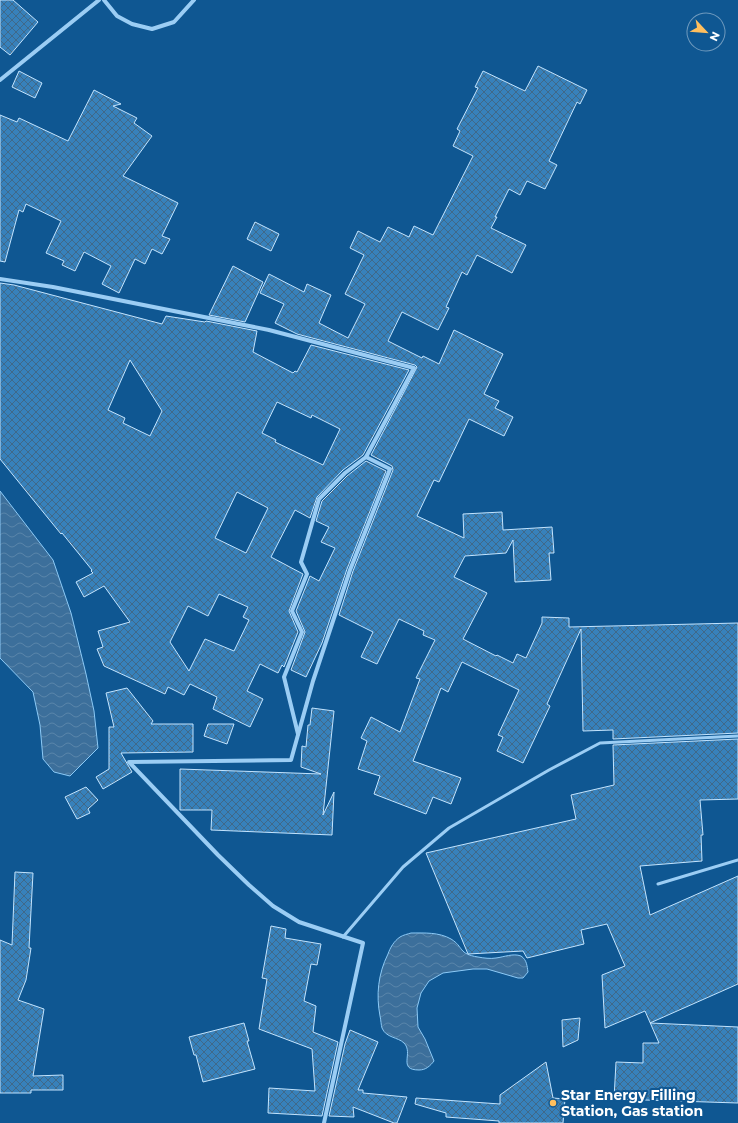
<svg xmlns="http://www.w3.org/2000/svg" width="738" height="1123" font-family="Montserrat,sans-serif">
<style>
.water{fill:url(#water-waves);stroke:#8ccaf7}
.building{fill:url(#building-cross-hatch);stroke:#c3e4fe;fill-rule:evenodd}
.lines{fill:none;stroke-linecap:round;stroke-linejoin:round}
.lane{stroke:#9bcdf4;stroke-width:3}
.street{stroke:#9bcdf4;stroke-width:4}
.poi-dot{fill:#ffbf5e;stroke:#0f5792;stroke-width:1.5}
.labels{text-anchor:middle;stroke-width:4;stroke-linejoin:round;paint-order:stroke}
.poi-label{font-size:14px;font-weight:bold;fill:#fff;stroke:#0f5792;text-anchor:start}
</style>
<defs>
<pattern id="water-waves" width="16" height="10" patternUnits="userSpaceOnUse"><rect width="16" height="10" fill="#3c6f9b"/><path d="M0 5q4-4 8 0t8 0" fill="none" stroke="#5985aa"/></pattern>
<pattern id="building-cross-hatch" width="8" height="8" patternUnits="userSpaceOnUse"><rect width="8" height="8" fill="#3781bb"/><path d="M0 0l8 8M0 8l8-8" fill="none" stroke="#406989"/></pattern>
</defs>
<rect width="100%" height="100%" fill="#0f5792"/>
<g class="water">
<path d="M0 491 53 560 71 613 86 674 94 711 98 748 70 776 54 772 43 759 40 725 33 692 0 658Z"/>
<path d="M411 933C424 933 439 932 451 939 464 947 458 954 478 957 483 958 491 959 496 958 504 957 513 953 521 956 527 960 527 966 528 972L523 978H518L487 969H473L443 973 429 981 421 993 417 1008 418 1027 425 1039 434 1061C430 1066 426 1070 419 1070 397 1070 414 1053 404 1043 398 1037 386 1038 382 1028 381 1025 381 1020 380 1016 376 995 378 974 388 954 390 948 394 941 400 937 403 935 408 934 411 933Z"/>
</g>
<g class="building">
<path d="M0 0H13L38 22 10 55 0 47Z"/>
<path d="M538 66 587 90 580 104 577 102 549 161 557 165 545 189 527 181 520 195 509 189 495 217H497L491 228 526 245 512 273 477 255 467 275 462 272 446 307 449 308 438 330 402 312 388 341 422 358 423 356 439 364 454 330 503 354 484 394 499 401 495 408 513 417 504 436 469 419 439 482 434 480 417 516 464 538 463 514 502 512 503 530 552 527 554 553H549L551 580 515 582 513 540 506 553 465 556 454 577 487 593 463 639 496 656 497 655 513 663 517 654 526 658 542 623V617L569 618V627L738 623V733L613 739V730L583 731 581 629 547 704 550 706 523 763 497 751 503 737 498 735 519 690 462 662 448 692 441 688 413 761 461 778 451 804 433 797 426 814 374 794 380 776 358 769 367 741 361 738 371 717 400 732 420 679 416 678 435 640 423 635 424 631 399 619 377 664 361 657 373 632 339 615 353 571 393 470 392 466 371 455 417 367 415 365 297 334 275 323 284 304 260 293 269 274 304 292 307 284 331 295 319 323 348 338 365 304 345 294 364 255 350 248 358 231 380 242 388 227 409 237 414 226 433 235 473 156 453 146 460 131 457 129 478 88 475 87 483 71 525 91Z"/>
<path d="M19 71 42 83 35 98 12 87Z"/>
<path d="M94 90 121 104 113 106 137 118 134 123 152 136 123 176 178 203 162 236 170 239 162 254 152 249 145 264 135 259 119 293 102 284 111 266 84 252 75 271 62 265 64 261 46 253 61 221 26 204 23 212 19 210 5 262 0 261V115L17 122 19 118 68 141Z"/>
<path d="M255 222 279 234 271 251 247 239Z"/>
<path d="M233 266 263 282 245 322 209 315Z"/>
<path d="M0 283 14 285 162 324 166 316 205 322 206 321 257 331 253 352 293 373 295 371 297 372 311 345 409 370 363 455 343 470 317 497 310 518 295 510 271 557 303 574 289 611 298 632 284 667 282 665 278 673 260 664 247 691 263 699 250 727 213 709 217 697 190 684 184 695 168 687 165 694 104 666 97 649 103 647 98 631 130 622 104 586 84 597 76 582 93 573 91 571 92 570 62 533 61 534 0 459ZM130 360 162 411 150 436 123 423 125 418 108 410ZM277 402 311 418 312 415 340 429 323 465 275 442 276 440 262 433ZM237 492 268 508 246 553 215 538ZM219 594 248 607 243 617 249 620 234 651 205 639 189 671 170 642 188 606 208 616Z"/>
<path d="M366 461 386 471 347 569 322 643 306 677 291 670 305 632 296 611 310 576 319 581 335 548 321 542 329 527 316 521 322 501 347 476Z"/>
<path d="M127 688 153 721 151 724H193V752L121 753 132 772 103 789 96 777 109 769V727H114L106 693Z"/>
<path d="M312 708 334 711 323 815 334 792 332 835 211 830 212 810H180V769L321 774 301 767 302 746 306 747 308 725H310Z"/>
<path d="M208 724H234L227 744 204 736Z"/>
<path d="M738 739V799L700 800 703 835H701L702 861 640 866 650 915 738 876V984L650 1023 738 1027V1103L614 1099 616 1062 643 1063V1043H659L645 1011 605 1028 602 975 625 966 607 924 581 930 584 944 527 958 523 951 468 954 426 853 576 819 571 795 614 785 613 745Z"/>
<path d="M86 787 98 800 88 809 90 813 77 819 65 797Z"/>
<path d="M15 872 33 873 29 948H31L26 980 18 1000 44 1009 33 1076 63 1075V1090H31V1093H0V940L12 945Z"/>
<path d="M271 926 286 929 285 938 321 944 317 965 311 964 304 1001 316 1006 313 1032 338 1042 322 1116 268 1113 269 1088 315 1091 312 1049 259 1029 267 979 262 978Z"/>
<path d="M580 1018 578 1040 563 1047 562 1020Z"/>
<path d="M244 1023 249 1041H247L255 1069 203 1082 196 1055H194L189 1037Z"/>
<path d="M350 1030 378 1042 358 1090H363V1093L407 1097 397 1123H394L353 1107 354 1117 329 1116 345 1044Z"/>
<path d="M546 1062 553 1098 565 1099 563 1123H499V1121L446 1117V1113L415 1104 416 1098 500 1104V1095Z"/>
</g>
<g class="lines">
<g class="lane">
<path d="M658 884 738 860"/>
<path d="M343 937 403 867 449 828 549 770 600 743 738 736"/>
</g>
<g class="street">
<path d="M104 0 117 16 132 24 152 29 174 22 194 0"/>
<path d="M0 80 99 0"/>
<path d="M0 279 53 287 269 330 414 368 366 457 390 469 350 570 313 681 291 760 129 762 218 855 249 885 273 906 299 922 363 943 324 1123"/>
<path d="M298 734 284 677 302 632 292 611 307 574 301 562 319 499 345 473 366 457"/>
</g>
</g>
<circle class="poi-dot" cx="553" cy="1103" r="4"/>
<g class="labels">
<g class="poi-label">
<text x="561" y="1100">Star Energy Filling<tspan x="561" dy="16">Station, Gas station</tspan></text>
</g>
</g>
<g transform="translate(706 32) rotate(116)"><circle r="19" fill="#0f5792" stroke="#6f9abe"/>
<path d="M0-3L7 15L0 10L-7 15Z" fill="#ffbf5e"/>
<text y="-6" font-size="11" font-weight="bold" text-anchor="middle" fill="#ffffff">N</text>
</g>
</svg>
